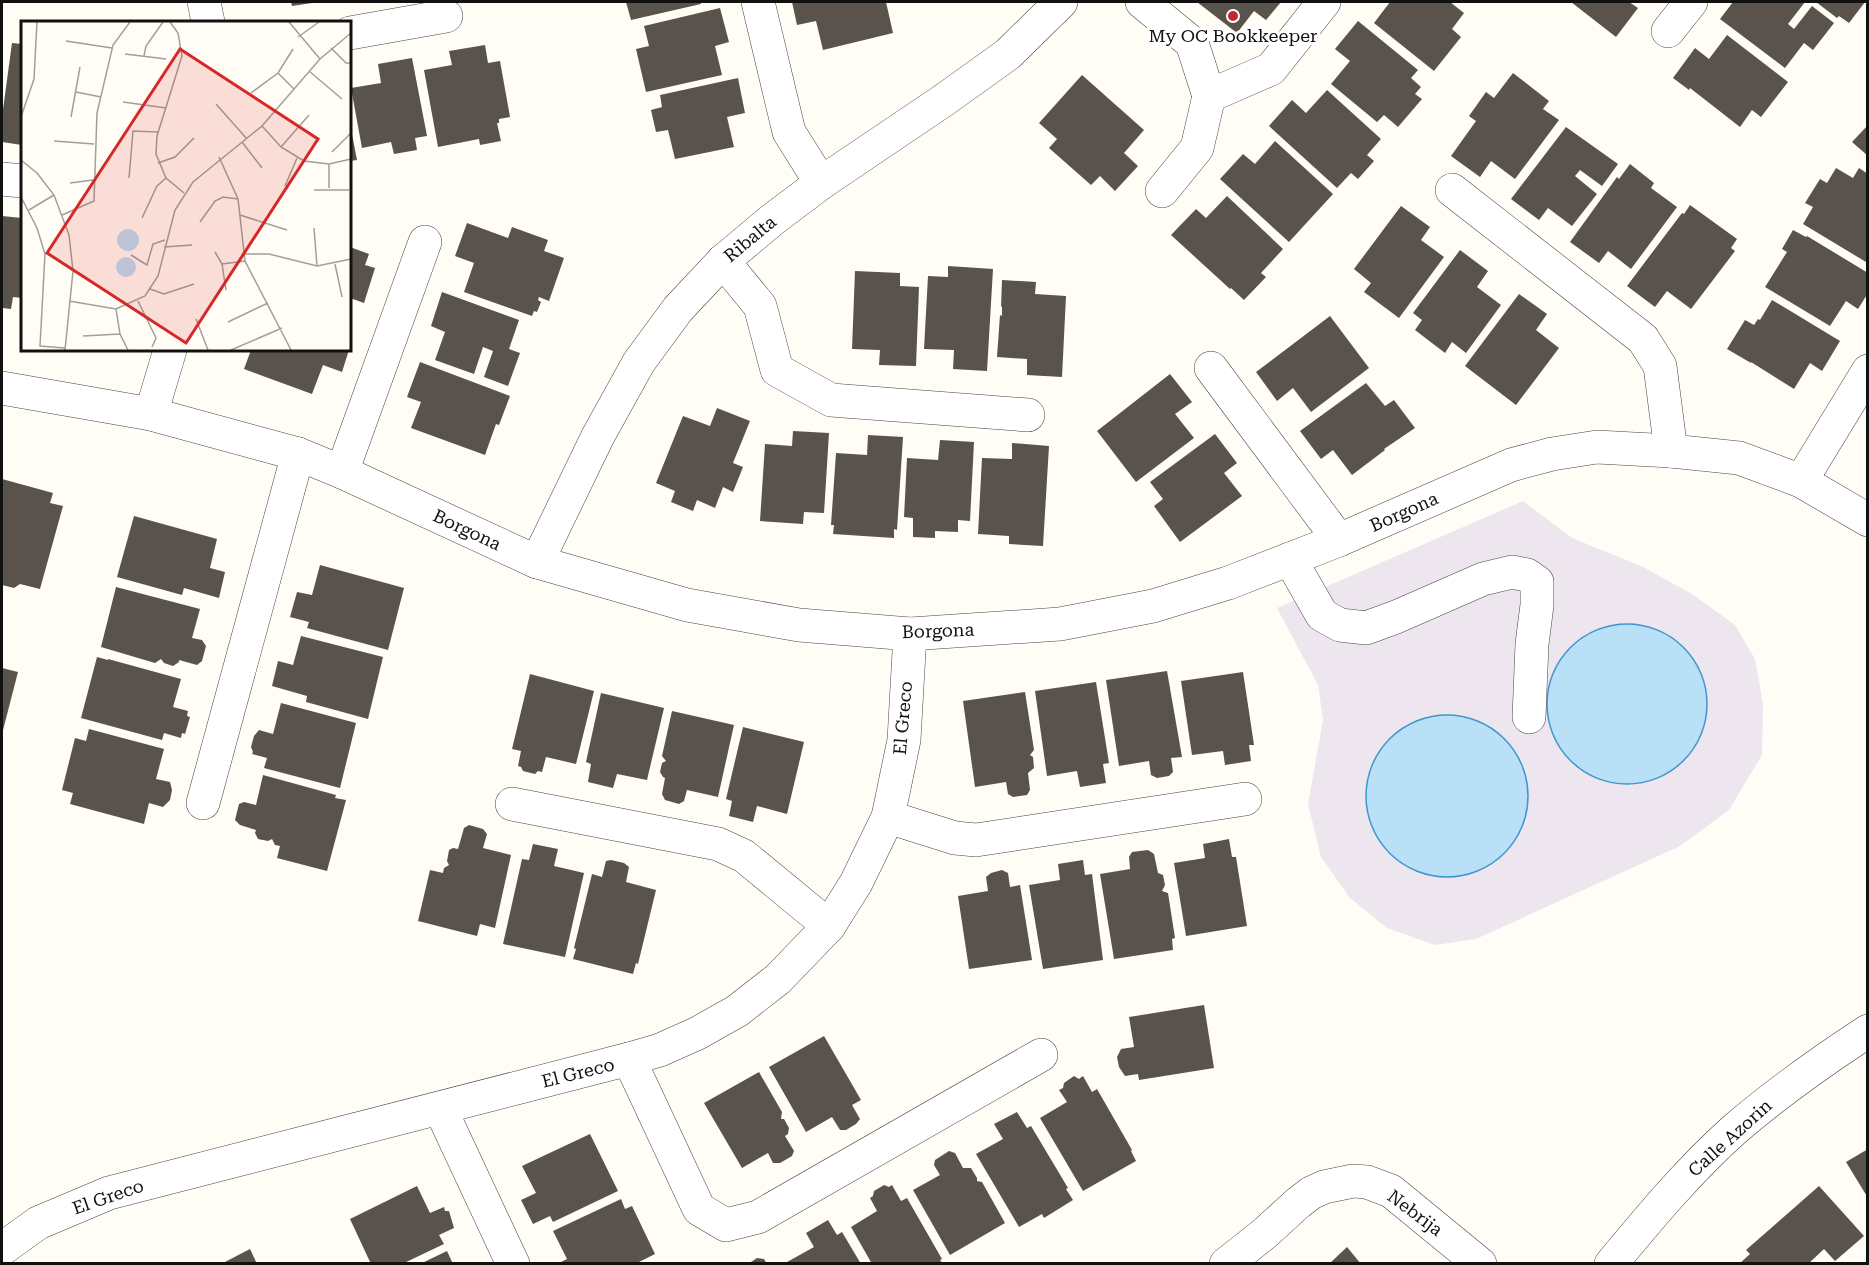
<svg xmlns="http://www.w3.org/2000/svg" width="1869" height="1265" font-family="'Roboto Serif',serif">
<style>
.industrial{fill:#eee6ef}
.water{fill:#b9e0f7;stroke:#3f96cf;stroke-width:1.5}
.building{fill:#5a524d}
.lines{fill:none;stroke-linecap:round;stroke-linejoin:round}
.minor-casing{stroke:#444;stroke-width:34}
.minor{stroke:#fff;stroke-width:33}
.poi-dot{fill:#c4262e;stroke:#fff;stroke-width:2}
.labels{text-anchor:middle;stroke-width:6;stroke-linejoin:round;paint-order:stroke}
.poi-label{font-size:18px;fill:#111;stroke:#fff}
.street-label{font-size:18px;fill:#111;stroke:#fff}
.inset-road{fill:none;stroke:#a09f9a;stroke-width:1.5}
.view{fill:#d62828;fill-opacity:0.15;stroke:#d62828;stroke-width:3}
.inset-edge{fill:none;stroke:#111;stroke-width:3}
</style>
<rect width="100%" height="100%" fill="#fffdf5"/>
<path class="industrial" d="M1523 501 1572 538 1643 567 1692 594 1735 625 1755 659 1763 704 1762 755 1729 810 1680 846 1476 939 1435 945 1387 928 1350 898 1321 857 1308 804 1323 720 1318 685 1277 608Z"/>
<g class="water">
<circle cx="1627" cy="704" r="80"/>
<circle cx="1447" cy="796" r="81"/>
</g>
<g class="building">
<path d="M291 2H311L312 3 292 6Z"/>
<path d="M626 2H700L701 4 631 20Z"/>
<path d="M792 2H886L893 33 823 50 816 21 797 25Z"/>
<path d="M1197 2H1281L1266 20 1254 11 1237 33Z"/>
<path d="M1390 2H1450L1464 13 1452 29 1461 37 1434 71 1374 23Z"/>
<path d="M1571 2H1629L1638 8 1616 37Z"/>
<path d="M1733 2H1805L1788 24 1794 29 1812 6 1834 23 1813 50 1804 43 1785 68 1720 19Z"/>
<path d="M1816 2H1865L1849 23 1839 16 1837 18Z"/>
<path d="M720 8 729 42 715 46 722 75 646 92 636 49 649 46 644 26Z"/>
<path d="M1358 21 1418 70 1411 78 1421 87 1415 94 1422 99 1398 127 1384 115 1377 122 1331 84 1350 61 1335 49Z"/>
<path d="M1727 35 1788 82 1761 117 1752 110 1740 127 1690 88 1689 90 1673 78 1695 48 1709 59Z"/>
<path d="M12 43 22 44V145L2 142V117Z"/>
<path d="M485 45 488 63 500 61 510 117 499 119V123H497L501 141 480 145 479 139 438 147 424 70 452 65 449 51Z"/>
<path d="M412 58 427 136 415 138 417 150 394 154 391 142 362 148 351 88 381 83 378 64Z"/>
<path d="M1513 73 1549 101 1543 109 1559 120 1515 179 1491 161 1480 177 1451 156 1476 121 1469 116 1486 92 1494 98Z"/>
<path d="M1082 75 1144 130 1124 153 1138 166 1115 191 1100 176 1091 185 1049 148 1057 139 1039 123Z"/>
<path d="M738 78 745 113 727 117 734 147 675 159 668 130 656 132 651 110 662 107 660 95Z"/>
<path d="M1327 90 1381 139 1367 155 1374 161 1358 179 1351 173 1337 188 1269 126 1292 100 1306 113Z"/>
<path d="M350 124 357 160 350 161Z"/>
<path d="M1868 125V156L1852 142Z"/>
<path d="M1566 127 1618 164 1602 186 1580 170 1575 176 1597 194 1572 226 1548 208 1539 220 1511 199Z"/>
<path d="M1275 141 1333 194 1289 242 1220 179 1243 154 1255 164Z"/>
<path d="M1630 164 1654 183 1651 188 1677 207 1631 269 1608 251 1599 263 1570 242 1617 177 1619 179Z"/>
<path d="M1836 168 1853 178 1859 168 1868 174 1866 262 1803 224 1813 207 1805 203 1820 179 1827 183Z"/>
<path d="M1227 196 1283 249 1261 273 1266 277 1244 300 1231 288 1230 289 1171 235 1196 209 1206 218Z"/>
<path d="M1690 205 1737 239 1731 248 1735 251 1691 309 1667 291 1655 307 1627 286 1682 213 1684 214Z"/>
<path d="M1401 206 1430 227 1421 240 1444 257 1399 318 1364 292 1371 283 1354 269Z"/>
<path d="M2 216 22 218 20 238H22V298L13 297 11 309 2 308Z"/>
<path d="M467 223 508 238 512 227 548 240 544 251 564 258 549 301 539 297 538 300 541 302 537 312 534 311 532 316 464 292 474 263 455 256Z"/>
<path d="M1793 230 1806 237 1807 236 1868 273V293L1858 309 1846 301 1830 326 1765 287 1787 252 1782 249Z"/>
<path d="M350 247 369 254 365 265 375 268 364 303 350 298Z"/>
<path d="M1460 250 1488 271 1477 287 1501 305 1466 353 1452 342 1445 353 1415 330 1422 320 1413 313Z"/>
<path d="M948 266 993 269 987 371 953 369 954 350 924 349 928 276 948 277Z"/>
<path d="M855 271 900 273V286L919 287 916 366 879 365 880 350 852 349Z"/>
<path d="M1002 280 1036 282 1035 294 1066 296 1062 377 1027 375V359L997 357 1000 315 1002 316V306L1001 307Z"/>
<path d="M442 292 519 320 509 349 520 353 508 386 484 377 493 351 483 347 474 374 435 360 445 332 431 326Z"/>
<path d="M1519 294 1547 314 1536 330 1559 348 1516 405 1465 366Z"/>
<path d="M1772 300 1840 341 1822 371 1810 363 1794 389 1751 362V363L1727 349 1745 320 1754 325 1758 319 1760 320Z"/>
<path d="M1330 316 1369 368 1311 412 1293 388 1277 401 1256 372Z"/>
<path d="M251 350H349L342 372 323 365 312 394 244 369Z"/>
<path d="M420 362 510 396 499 425 496 424 485 455 411 428 421 402 407 397Z"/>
<path d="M1170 374 1192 402 1175 414 1194 438 1136 482 1097 431Z"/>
<path d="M1366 383 1385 406 1394 400 1415 428 1384 449 1385 450 1352 475 1333 450 1321 459 1300 431Z"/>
<path d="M717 408 750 421 733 463 743 467 733 492 723 487 715 508 697 500 693 511 671 502 675 491 656 483 683 416 710 426Z"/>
<path d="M793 431 829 433 824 513 804 512 803 524 760 521 765 444 792 446Z"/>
<path d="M1215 434 1237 463 1224 473 1242 496 1180 542 1154 506 1163 499 1150 482Z"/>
<path d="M868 435 903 437 897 530 894 529V538L833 534 834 525H831L836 453 867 455Z"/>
<path d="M940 440 974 442 970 521 958 520V532L935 531V538L913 537V518L904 517 907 458 938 460Z"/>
<path d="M1012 443 1049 446 1043 546 1009 544V536L978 534 982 458 1012 459Z"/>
<path d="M2 479 53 493 50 503 63 506 40 589 20 584 14 588 2 585Z"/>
<path d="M134 516 217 539 210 568 225 572 219 598 184 588 182 595 117 577Z"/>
<path d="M320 565 404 588 388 650 307 628 309 622 290 617 297 592 312 595Z"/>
<path d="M116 587 200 609 192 638 202 640 206 646 202 661 197 665 179 660V662L173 666 164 663 161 659 155 663 101 647Z"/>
<path d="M301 636 383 657 368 719 306 702 307 696 272 686 278 661 293 665Z"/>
<path d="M97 657 108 660V659L181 679 173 707 188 711 187 716 190 717 185 734 182 733 181 738 164 733 162 740 81 718Z"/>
<path d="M2 668 18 672 2 734Z"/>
<path d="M1167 671 1182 757 1171 758 1173 772 1169 776 1157 778 1151 775 1149 761 1119 766 1106 680Z"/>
<path d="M1243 672 1254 745H1249L1251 761 1225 765 1223 751 1192 755 1181 681Z"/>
<path d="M530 674 594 691 576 764 546 757 542 772 538 771 535 774 523 771 521 767 518 766 521 751 512 749Z"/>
<path d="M1096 682 1109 763 1103 764 1106 783 1080 787 1077 771 1047 776 1035 691Z"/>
<path d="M1025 692 1034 750 1030 755 1033 757 1034 768 1028 773 1030 790 1027 795 1013 797 1008 794 1006 782 975 787 963 701Z"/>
<path d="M601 693 664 708 647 780 617 774 613 788 588 782 591 764 586 762Z"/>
<path d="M281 703 356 723 340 788 264 768 267 758 252 754 253 752 251 747 254 736 259 730 273 734Z"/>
<path d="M672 711 734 725 718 797 687 790 684 801 679 804 665 800 662 794 665 778 663 777 660 772 662 763 666 761 662 756Z"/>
<path d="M743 727 804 742 787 814 757 806 753 822 729 816 732 801 726 799Z"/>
<path d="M89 729 164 749 156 779 170 782 172 790 170 800 163 807 149 803 144 824 70 804 73 793 62 790 75 738 86 741Z"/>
<path d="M263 775 336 795 335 798 346 800 327 871 277 858 280 846 275 845 272 839 268 841 258 839 255 833 256 830 240 825 235 820 239 804 244 802 256 805Z"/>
<path d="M469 825 483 829 487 834 483 848 511 855 495 928 480 924 477 936 418 921 430 870 443 873 444 868 449 865 447 861 449 850 453 848 458 849 464 828Z"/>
<path d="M1229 839 1232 857H1236L1247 926 1186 936 1174 863 1205 858 1203 844Z"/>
<path d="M533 844 558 849 554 866 584 873 565 957 503 944 522 859 529 860Z"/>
<path d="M1148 850 1154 854 1158 873 1163 875 1165 885 1162 891 1168 893 1175 938 1172 939 1173 950 1114 959 1100 874 1130 869 1129 857 1132 852Z"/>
<path d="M611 860 624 863 629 867 626 882 656 890 638 964 636 963 633 974 573 959 576 949 574 948 592 874 602 877 606 861Z"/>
<path d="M1083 860 1085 875 1092 874 1103 960 1043 969 1029 885 1060 880 1058 864Z"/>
<path d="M1002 870 1008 873 1010 887 1020 885 1032 960 969 969 958 896 988 891 986 877 991 873Z"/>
<path d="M1204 1005 1214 1068 1139 1080 1138 1074 1125 1076 1119 1067 1117 1057 1121 1049 1134 1047 1129 1017Z"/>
<path d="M824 1036 861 1100 852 1105 860 1119 856 1124 846 1130H840L832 1117 806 1132 769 1067Z"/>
<path d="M759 1072 782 1112 781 1119H784L789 1128 788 1134 785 1136 794 1151 792 1156 780 1163H773L768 1153 742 1168 704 1103Z"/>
<path d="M1074 1076 1079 1079 1083 1076 1092 1092 1097 1089 1132 1150 1131 1151 1136 1161 1083 1191 1040 1118 1067 1102 1059 1090 1063 1088 1064 1083Z"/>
<path d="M1017 1112 1027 1128 1031 1126 1068 1188 1066 1189 1073 1200 1044 1218 1042 1214 1019 1227 976 1154 1003 1139 994 1124Z"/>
<path d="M590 1134 618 1191 553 1222 550 1216 533 1224 521 1200 536 1193 522 1166Z"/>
<path d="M1868 1149V1198L1846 1162Z"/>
<path d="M949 1151 955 1153 963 1168H971L977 1178V1181L982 1182 1005 1223 950 1255 913 1190 940 1175 934 1165 935 1160Z"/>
<path d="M884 1185 889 1187 892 1185 901 1201 907 1198 942 1259 940 1260 943 1264H872L851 1227 877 1211 870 1198 873 1196 874 1191Z"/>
<path d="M417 1186 430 1213 444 1207 445 1211H449L454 1228 439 1235 444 1244 402 1264H371L350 1219Z"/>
<path d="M1819 1186 1864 1236 1835 1261 1824 1249 1808 1264H1739L1750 1254 1746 1250Z"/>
<path d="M621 1199 625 1209 632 1206 655 1254 635 1264H557L567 1259 553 1231Z"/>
<path d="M828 1220 837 1235 842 1232 861 1264H788L787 1262 814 1247 806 1233Z"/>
<path d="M1347 1247 1361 1264H1329Z"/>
<path d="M250 1249 257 1264H221Z"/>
<path d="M447 1251 453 1264H420Z"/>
<path d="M757 1258 764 1259 767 1264H748Z"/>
</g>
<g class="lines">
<defs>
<g id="minor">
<path d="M204 2 208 22"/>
<path d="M758 2 789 132 821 183"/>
<path d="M1142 2 1192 43 1209 96"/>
<path d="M1668 31 1691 2"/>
<path d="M350 33 446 16"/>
<path d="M2 179 22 181"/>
<path d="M1452 190 1643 339 1660 366 1671 451"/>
<path d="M1162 191 1197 148 1209 96 1271 69 1324 2"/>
<path d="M723 261 760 306 777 370 831 400 1028 415"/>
<path d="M1211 368 1339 540"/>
<path d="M2 388 151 414 298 454 342 472 537 562 687 605 799 625 910 634 1060 624 1153 606 1228 583 1339 540 1511 465 1552 454 1597 447 1671 451 1739 458 1801 481 1868 520"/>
<path d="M151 414 170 350"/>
<path d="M342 472 425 242"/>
<path d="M1801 481 1868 371"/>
<path d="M1290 559 1322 615 1340 625 1366 628 1396 617 1483 579 1512 572 1527 575 1537 582V605L1532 644 1529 717"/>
<path d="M537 562 598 436 639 362 678 309 723 261 772 220 821 183 944 100 1008 54 1061 2"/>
<path d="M203 803 298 454"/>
<path d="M512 804 718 844 744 856 829 926"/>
<path d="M888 817 955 838 976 840 1245 799"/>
<path d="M629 1059 699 1209 726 1225 758 1217 1041 1055"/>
<path d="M440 1108 513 1264"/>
<path d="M2 1249 38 1223 109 1193 629 1059 660 1050 698 1033 737 1011 778 979 829 926 856 883 888 817 904 740 910 634"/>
<path d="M1226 1264 1264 1234 1298 1203 1311 1193 1324 1187 1353 1181 1367 1182 1391 1191 1480 1264"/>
<path d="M1611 1264C1650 1217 1689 1170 1735 1129 1777 1093 1822 1061 1868 1031"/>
</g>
</defs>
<use href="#minor" class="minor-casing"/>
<use href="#minor" class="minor"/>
</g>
<circle class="poi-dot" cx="1233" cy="16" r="6"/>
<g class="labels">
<g class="poi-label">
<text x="1233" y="42">My OC Bookkeeper</text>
</g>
<g class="street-label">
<text transform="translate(750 239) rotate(-40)" y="6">Ribalta</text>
<text transform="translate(1404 512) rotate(-24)" y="6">Borgona</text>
<text transform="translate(467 530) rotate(25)" y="6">Borgona</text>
<text transform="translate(938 631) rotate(-2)" y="6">Borgona</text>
<text transform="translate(903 718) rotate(-85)" y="6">El Greco</text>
<text transform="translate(578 1073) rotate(-14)" y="6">El Greco</text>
<text transform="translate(1730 1138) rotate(-42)" y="6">Calle Azorin</text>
<text transform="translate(108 1197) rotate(-19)" y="6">El Greco</text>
<text transform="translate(1415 1213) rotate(37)" y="6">Nebrija</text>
</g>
</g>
<g transform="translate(21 21)">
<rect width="330" height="330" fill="#fffdf5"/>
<path d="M96 219a11 11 0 1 1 22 0a11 11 0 1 1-22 0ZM95 246a10 10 0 1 1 20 0a10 10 0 1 1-20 0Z" fill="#b9e0f7"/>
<path class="inset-road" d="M149 1 157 12 161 35 136 115 135 133 145 157 163 172M268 1 299 38M277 16 298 1M45 20 91 27M310 27 325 42H330M104 33 145 38M123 35 125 25 142 1M288 50 321 78M257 52 273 68M55 71 80 76M230 72 257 52 272 28M102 81 145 87M195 83 226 118M0 96 13 58 16 1M50 96 59 46M241 105 260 126 283 140 308 143 330 138M33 120 73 123M221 121 241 147M260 126 288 94M311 131 330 112M198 136 217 178 224 240 270 329M0 139 16 152 33 174 48 214 52 250 44 329M137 142 154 136 173 117M108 157 112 110 137 111M49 162 72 159M264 165 276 137M308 167V143M293 169H328M0 176 16 207 24 233 19 325 44 327M8 189 33 174M41 194 73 180 76 92 92 24 109 1M219 194 266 209M121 197 136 165 145 157M179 201 194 180 202 176 217 178M293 207 296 245M143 226 171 224M194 231 201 243 205 269M222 233H248L296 245 330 238M110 234 126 244 132 223 144 219M201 243 224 240M314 243 321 276M129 268 143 273 173 263M48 280 95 288 124 275 137 255 154 189 172 161 241 105 299 38 330 12M117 280 135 317 131 326M95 288 99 313 107 329M175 298 187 329M207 301 247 282M62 315 99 313M210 329 261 307"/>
<path class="view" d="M159 28 297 118 165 322 26 232Z"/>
<rect width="330" height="330" class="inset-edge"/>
</g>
<rect width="1869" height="1265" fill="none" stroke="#111111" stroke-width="6"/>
</svg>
